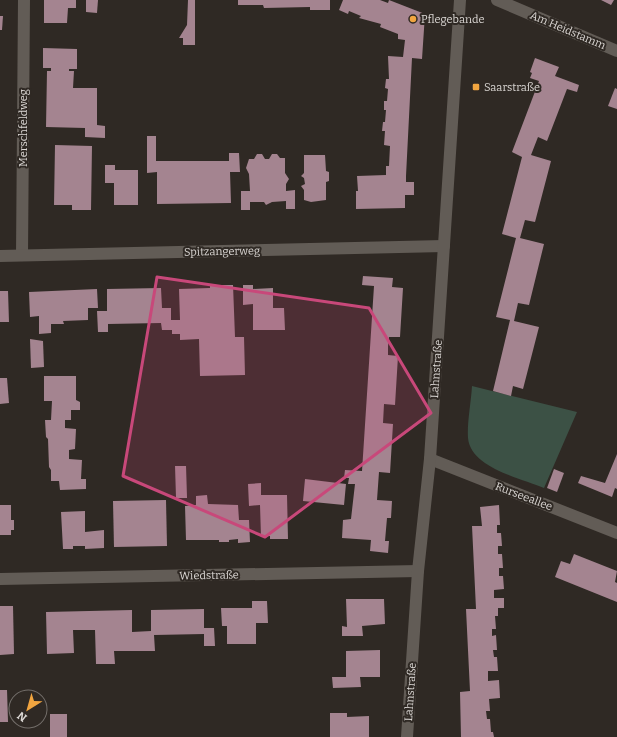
<svg xmlns="http://www.w3.org/2000/svg" width="617" height="737" font-family="Bitter,serif">
<style>
.green{fill:#3c5145}
.building{fill:#a48490}
.lines{fill:none;stroke-linecap:round;stroke-linejoin:round}
.street{stroke:#625c56;stroke-width:12}
.marked{fill:#c8487a;fill-opacity:0.2;stroke:#c8487a;stroke-width:3;stroke-linejoin:round}
.poi-dot{fill:#f1a540;stroke:#2f2924;stroke-width:1.5}
.labels{text-anchor:middle;stroke-width:4;stroke-linejoin:round;paint-order:stroke}
.poi-label{font-size:11px;fill:#dcd8d5;stroke:#2f2924;text-anchor:start}
.street-label{font-size:11px;fill:#dcd8d5;stroke:#2f2924}
</style>
<rect width="100%" height="100%" fill="#2f2924"/>
<path class="green" d="M472 386 577 412 544 488C520 478 471 468 468 438 467 422 471 403 472 386Z"/>
<g class="building">
<path d="M44 0H76V8H68L67 23H44Z"/>
<path d="M86 0H98L97 13 86 12Z"/>
<path d="M188 0H195V45H183V38H179L187 25Z"/>
<path d="M238 0H330V10H310V7L264 8 263 5H238Z"/>
<path d="M343 0H380L388 3 389 0 425 14 422 59 412 58 406 176V182H414V195H405V208L356 209V191H358L357 176 386 175V166H389L390 146 384 145 385 131H382L383 122H385L386 110H384V101H387L388 89 385 88 386 79H389L388 56 403 57 405 40 398 39V34L380 27 381 24 359 18 361 16 349 11 348 14 339 10Z"/>
<path d="M601 0H614L611 5Z"/>
<path d="M0 16H3L2 30H0Z"/>
<path d="M43 48 77 49V69H69V71H74L73 88H97V125L105 126V138L85 137V128L46 127 47 71H51V68H43Z"/>
<path d="M535 58 559 67 555 76 579 85 577 92 567 89 547 141 538 137 531 155 551 161 535 222 525 220 520 238 544 244 529 305 518 303 514 321 539 327 523 389 513 386 511 396 493 391 510 320 496 317 516 238 502 234 522 157 512 152 539 81 530 78 532 73 530 72Z"/>
<path d="M615 88 617 89V109L608 106Z"/>
<path d="M147 136H156V161H229V153H239L240 172H230L231 203 157 204V172L147 173Z"/>
<path d="M55 145 92 146 91 210H72V205H54Z"/>
<path d="M257 154H262L265 159H269L272 154H277L280 158H285V173L289 179 286 184V191L295 190V209H286V201L272 202 266 205 264 202H250V210H241V191H250L249 174 246 168 249 159H254Z"/>
<path d="M304 155H325L326 171 329 172V181L326 182V200L311 202 304 200V190L301 186 305 184 304 178 301 176 304 173Z"/>
<path d="M105 165H115V170H138V205H114V183H105Z"/>
<path d="M363 276 393 278 392 287 403 288 400 337H389L388 346V355L398 356 395 405 384 404 383 423 393 424 390 473 379 472 377 500 392 501 391 518H387L385 541H389L388 553 370 551 371 540 342 538 343 520 351 519 355 484H348L349 478H344L345 470 362 471 374 286 362 285Z"/>
<path d="M210 285H233L235 337H244L245 375 200 376 199 339 180 340V334H172V330H162L161 323 108 324V332H98L97 311H107V289L161 288 162 308H171V320H180L179 289 210 288Z"/>
<path d="M243 285H253V289L273 288V308H284L285 330H253V304L243 305Z"/>
<path d="M97 289 98 308H88V320L63 321 64 324H51V333L39 334V316L30 317 29 292Z"/>
<path d="M0 291H8L9 322H0Z"/>
<path d="M30 339 43 341 44 367 31 368Z"/>
<path d="M44 376H76V400L80 402V410H71V420H65V428L76 429 75 449 69 450V459L82 460 81 479H86V489L60 490 59 481H51V470L49 467 48 439 46 437 45 420H51L52 401H44Z"/>
<path d="M0 378H7L9 403 0 404Z"/>
<path d="M617 454V489L615 488 612 497 578 483 581 476 605 483Z"/>
<path d="M175 466H186L187 498H176Z"/>
<path d="M554 469 564 473 557 492 547 488Z"/>
<path d="M305 479 346 484 344 505 303 501Z"/>
<path d="M261 483V495H287L288 539H270V536L261 537 260 505 249 506 248 484Z"/>
<path d="M207 495 208 504 238 505 239 520H249L250 542 238 543V539L229 540V542H219V540H186L185 506 196 505V496Z"/>
<path d="M166 500 167 546 114 547 113 501Z"/>
<path d="M0 505H11V520H14V530H11V535H0Z"/>
<path d="M499 505 500 525H497V533H501L502 546H498V554H502L503 568H499V576H503L504 589 494 590V598H504V608H498V616H495L496 629H492V636L496 635 497 650H493L494 657H497L498 671H488V681L499 680 500 698 489 699 490 711H486L487 719H490L491 732H493L494 737H461L460 692 470 691 466 609H476L472 526H482L480 507Z"/>
<path d="M85 511V532L104 530V548L85 549V546H73V549H63L61 512Z"/>
<path d="M574 554 617 571 615 582 617 583V602L555 577 561 561 570 564Z"/>
<path d="M346 599H384L385 624 362 626 363 636H342V626L347 627Z"/>
<path d="M252 601H267L268 623H256V644H227V626H222L221 608H252Z"/>
<path d="M0 606H13L14 654 0 655Z"/>
<path d="M204 609V628H214L215 646H204V634L154 635 155 651H114L115 664H96L95 630H73L74 653 47 654 46 612 132 610V632L151 631V610Z"/>
<path d="M380 650V677H360L361 687 333 688 332 677H346V651Z"/>
<path d="M0 690H7L8 722H0Z"/>
<path d="M330 713H347V717L369 716V737H330Z"/>
<rect x="50" y="714" width="17" height="23"/>
</g>
<g class="lines">
<g class="street">
<path d="M497 0 617 51"/>
<path d="M22 255 24 0"/>
<path d="M0 256 444 246"/>
<path d="M430 459 617 533"/>
<path d="M0 579 418 571"/>
<path d="M407 737 418 571 430 459 460 0"/>
</g>
</g>
<path class="marked" d="M157 277 369 308 431 413 265 537 123 476Z"/>
<g class="poi-dot">
<circle cx="413" cy="19" r="4"/>
<rect x="472" y="83" width="8" height="8" rx="2"/>
</g>
<g class="labels">
<g class="poi-label">
<text x="421" y="23">Pflegebande</text>
<text x="484" y="91">Saarstraße</text>
</g>
<g class="street-label">
<text transform="translate(568 30) rotate(23)" y="4">Am Heidstamm</text>
<text transform="translate(23 128) rotate(-90)" y="4">Merschfeldweg</text>
<text transform="translate(222 251) rotate(-1)" y="4">Spitzangerweg</text>
<text transform="translate(436 369) rotate(-86)" y="4">Lahnstraße</text>
<text transform="translate(524 496) rotate(21)" y="4">Rurseeallee</text>
<text transform="translate(209 575) rotate(-1)" y="4">Wiedstraße</text>
<text transform="translate(410 692) rotate(-86)" y="4">Lahnstraße</text>
</g>
</g>
<g transform="translate(28 709) rotate(217)"><circle r="19" fill="#2f2924" stroke="#746f6b"/>
<path d="M0-3L7 15L0 10L-7 15Z" fill="#f1a540"/>
<text y="-6" font-size="11" font-weight="bold" text-anchor="middle" fill="#dcd8d5">N</text>
</g>
</svg>
